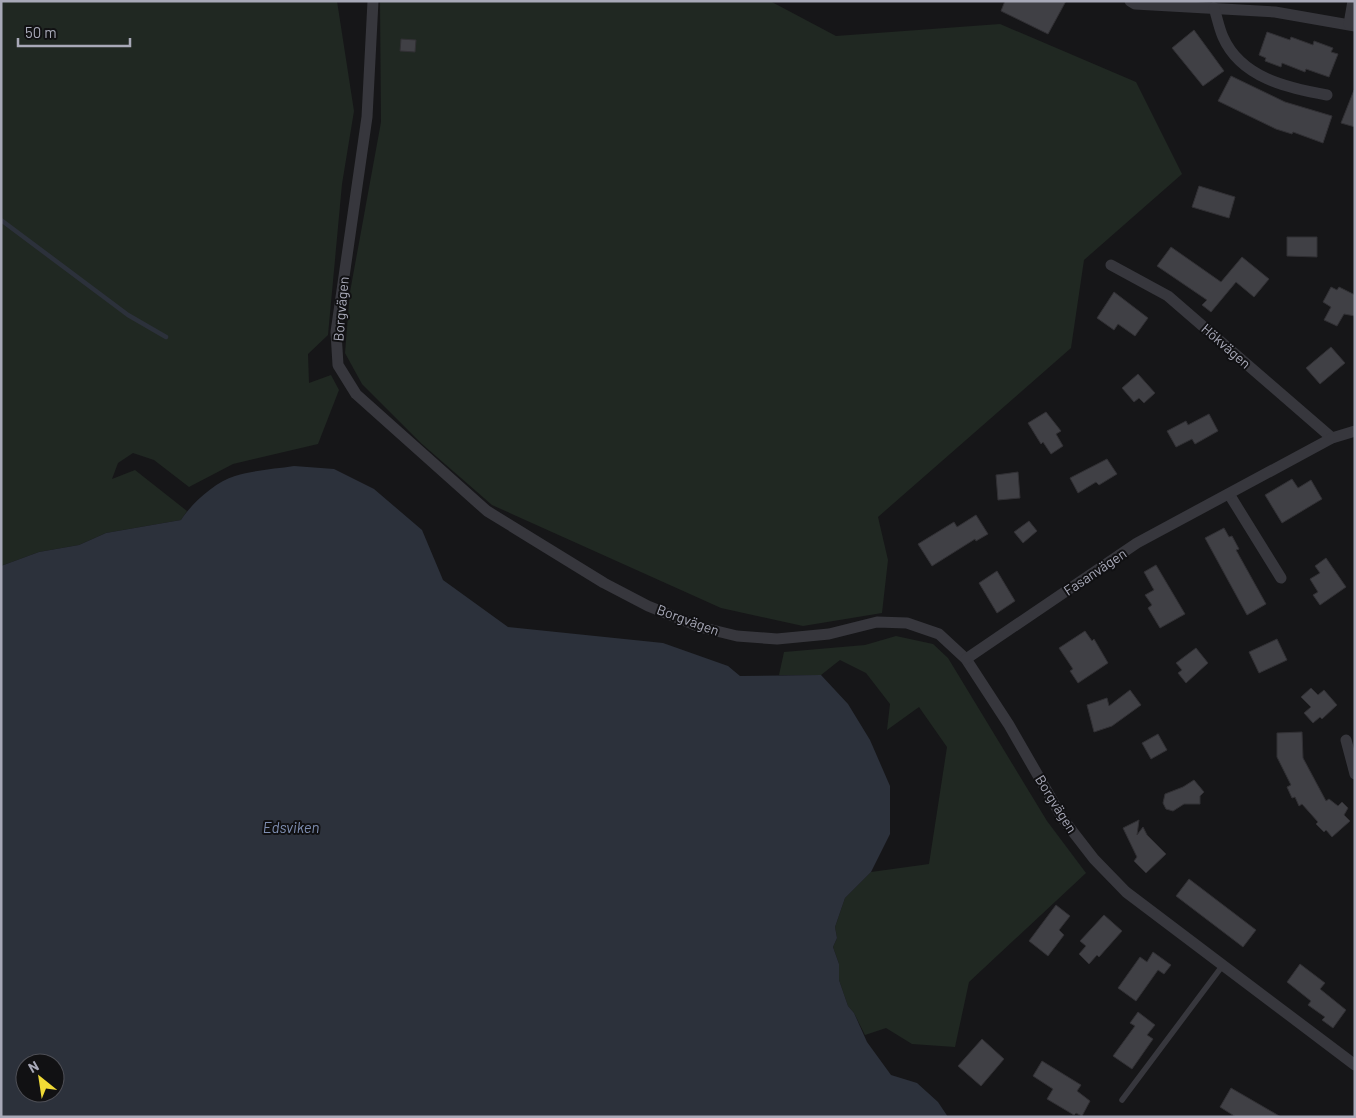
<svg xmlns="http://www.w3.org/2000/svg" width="1356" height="1118" font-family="Barlow,sans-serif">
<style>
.green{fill:#202822}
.water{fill:#2c313b;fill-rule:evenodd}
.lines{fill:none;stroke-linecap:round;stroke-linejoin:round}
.stream{stroke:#2c313b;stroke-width:4.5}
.building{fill:#404045;stroke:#313034}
.service{stroke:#37373d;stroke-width:5.5}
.minor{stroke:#37373d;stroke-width:11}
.labels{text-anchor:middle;stroke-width:4;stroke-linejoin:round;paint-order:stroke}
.street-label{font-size:14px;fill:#a8a9b8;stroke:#111113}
.water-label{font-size:15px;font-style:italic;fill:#7f8fb2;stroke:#111113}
</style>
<rect width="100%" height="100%" fill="#161618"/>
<g class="green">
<path d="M1 1H337L354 111 342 184 328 335 308 354 309 383 331 375 339 390 318 444 233 464 189 487 154 460 133 453 118 463 112 479 135 470 187 511 181 520 106 533 79 545 39 552 1 566Z"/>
<path d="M380 1H770L836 36 1000 24 1136 82 1182 174 1084 260 1071 348 878 517 888 560 882 613 803 626 721 608 492 505 422 444 362 384 345 353 350 292 381 122Z"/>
<path d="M896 636 933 644 948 658 1047 821 1086 873 969 982 955 1047 912 1044 886 1028 865 1035 854 1013 848 1006 839 980V964L833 947 837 938 835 927 845 898 871 872 929 864 947 747 919 707 887 730 890 704 866 673 840 660 821 675H779L784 652 865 645Z"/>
</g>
<path class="water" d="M294 466 334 469 374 489 422 530 443 580 508 627 663 643 728 666 740 676 821 675 848 704 870 740 890 786V834L871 872 845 898 835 927 837 938 833 947 839 964V980L848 1006 854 1013 867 1042 891 1075 917 1083 938 1102 948 1117H1V566L39 552 79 545 106 533 181 520C192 503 215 482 235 476 254 470 275 469 294 466ZM25 1063H55V1093H25Z"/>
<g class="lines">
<path class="stream" d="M1 220 128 315 166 337"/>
</g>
<g class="building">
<path d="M1005 1H1066L1048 34 1001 11Z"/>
<path d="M1194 30 1224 71 1203 86 1172 48Z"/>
<path d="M1267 32 1290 40 1291 37 1313 45 1314 41 1333 48 1331 52 1338 54 1329 77 1306 69 1305 72 1282 63 1281 67 1265 61 1266 58 1259 55Z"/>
<path d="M401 39 416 40 415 52 400 51Z"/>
<path d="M1231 76 1285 102 1332 116 1323 143 1293 132 1292 134 1276 129 1218 101Z"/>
<path d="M1354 90H1355V127L1341 123Z"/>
<path d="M1199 186 1235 197 1229 218 1192 207Z"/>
<path d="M1287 237H1317V257L1287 256Z"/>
<path d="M1171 247 1221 282 1242 257 1269 279 1254 297 1236 282 1211 312 1202 305 1207 300 1157 266Z"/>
<path d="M1331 287 1337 290 1339 287 1355 295V316L1344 314 1337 326 1324 320 1331 307 1323 302Z"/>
<path d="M1114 292 1148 318 1135 336 1118 324 1114 330 1097 318Z"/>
<path d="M1331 347 1345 363 1320 384 1306 368Z"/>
<path d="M1138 374 1155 393 1144 403 1139 398 1134 402 1122 388Z"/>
<path d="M1046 412 1061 431 1056 434 1063 446 1051 454 1043 442 1041 444 1028 423Z"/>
<path d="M1209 414 1218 431 1195 444 1192 439 1176 447 1167 431 1186 421 1188 425Z"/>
<path d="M1107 459 1117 474 1099 485 1096 482 1078 493 1070 478Z"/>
<path d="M1018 472 1020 498 998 500 996 475Z"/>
<path d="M1292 479 1298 488 1311 480 1322 499 1282 523 1265 495Z"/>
<path d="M976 515 988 534 976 541 975 539 932 566 918 544 954 522 957 527Z"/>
<path d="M1029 521 1037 531 1023 543 1014 532Z"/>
<path d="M1224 528 1229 537 1232 536 1239 549 1236 550 1266 604 1247 615 1205 538Z"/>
<path d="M1326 558 1346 587 1320 605 1313 595 1318 592 1310 579 1320 573 1315 566Z"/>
<path d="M1156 565 1185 614 1160 628 1148 608 1152 605 1145 595 1154 590 1144 572Z"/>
<path d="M997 571 1015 601 997 613 979 583Z"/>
<path d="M1085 631 1092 641 1094 639 1108 663 1078 683 1070 671 1073 669 1059 648Z"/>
<path d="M1277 639 1287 660 1259 673 1249 652Z"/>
<path d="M1196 648 1208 663 1186 683 1178 673 1182 670 1176 663Z"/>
<path d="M1311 688 1318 695 1324 690 1337 705 1322 719 1320 717 1313 723 1304 713 1311 707 1301 697Z"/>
<path d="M1130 690 1141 705 1112 726 1094 732 1087 705 1107 698 1109 706Z"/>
<path d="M1302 732 1303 758 1326 801 1329 799 1338 806 1342 802 1348 808 1344 815 1350 821 1332 837 1326 830 1324 832 1316 824 1318 822 1302 804 1299 806 1295 797 1292 798 1287 787 1291 785 1277 757V733Z"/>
<path d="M1158 734 1167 750 1151 759 1142 743Z"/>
<path d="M1194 780 1204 792 1200 796V804H1184L1173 811 1166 809 1163 803 1165 794 1183 787Z"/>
<path d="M1139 820 1137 835 1143 827 1147 835 1166 854 1146 873 1134 861 1137 857 1123 828Z"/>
<path d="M1189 879 1256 930 1243 947 1176 896Z"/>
<path d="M1056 905 1070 916 1059 930 1064 935 1048 956 1029 941Z"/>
<path d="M1104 915 1122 931 1099 957 1097 955 1089 964 1079 954 1086 946 1080 941Z"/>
<path d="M1153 952 1171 965 1164 974 1158 970 1136 1001 1118 988 1140 957 1147 962Z"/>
<path d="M1300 964 1325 983 1320 989 1346 1010 1333 1028 1322 1020 1325 1017 1308 1005 1311 1001 1287 982Z"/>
<path d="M1138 1012 1155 1025 1147 1035 1153 1039 1132 1069 1113 1056 1135 1026 1130 1023Z"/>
<path d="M982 1039 1004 1059 981 1086 958 1066Z"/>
<path d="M1042 1061 1081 1085 1077 1091 1090 1101 1082 1116 1076 1113 1074 1115 1047 1099 1053 1089 1033 1076Z"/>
<path d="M1231 1088 1281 1117H1236L1220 1107Z"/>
</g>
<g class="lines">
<path class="service" d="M1122 1100 1223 965"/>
<g class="minor">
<path d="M373 1 367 117 336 332 338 365 356 394 487 511 604 583 648 606 700 627 737 636 777 639 829 634 877 622 907 623 939 634 966 659 1009 725 1063 819 1094 859 1126 892 1355 1065"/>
<path d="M1130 1 1135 4 1275 12 1355 26"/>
<path d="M1214 8C1217 17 1219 28 1223 37 1241 78 1288 88 1327 95"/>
<path d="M1349 24 1353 1"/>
<path d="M1111 265 1168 296 1332 438"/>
<path d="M1229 494 1281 578"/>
<path d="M966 659 1137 543 1332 438 1355 431"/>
<path d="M1346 740 1355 774"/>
</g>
</g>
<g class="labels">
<g class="street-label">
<text transform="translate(341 309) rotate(-85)" y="5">Borgvägen</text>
<text transform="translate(1226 346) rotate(41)" y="5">Hökvägen</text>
<text transform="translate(1095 572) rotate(-34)" y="5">Fasanvägen</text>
<text transform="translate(688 620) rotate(20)" y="5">Borgvägen</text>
<text transform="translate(1056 804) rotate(58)" y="5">Borgvägen</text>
</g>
<g class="water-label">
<text x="291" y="833">Edsviken</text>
</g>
</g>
<rect width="1356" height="1118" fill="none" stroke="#a8a9b8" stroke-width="5"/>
<g transform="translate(40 1078) rotate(330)"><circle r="24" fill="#111113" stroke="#4d4e55"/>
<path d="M0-4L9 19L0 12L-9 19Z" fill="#f0da36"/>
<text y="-8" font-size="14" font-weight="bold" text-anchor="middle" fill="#a8a9b8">N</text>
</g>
<path d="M18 38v8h112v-8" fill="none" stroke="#a8a9b8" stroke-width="2.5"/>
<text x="25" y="38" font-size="15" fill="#a8a9b8" stroke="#111113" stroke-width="4" paint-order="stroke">50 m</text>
</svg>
